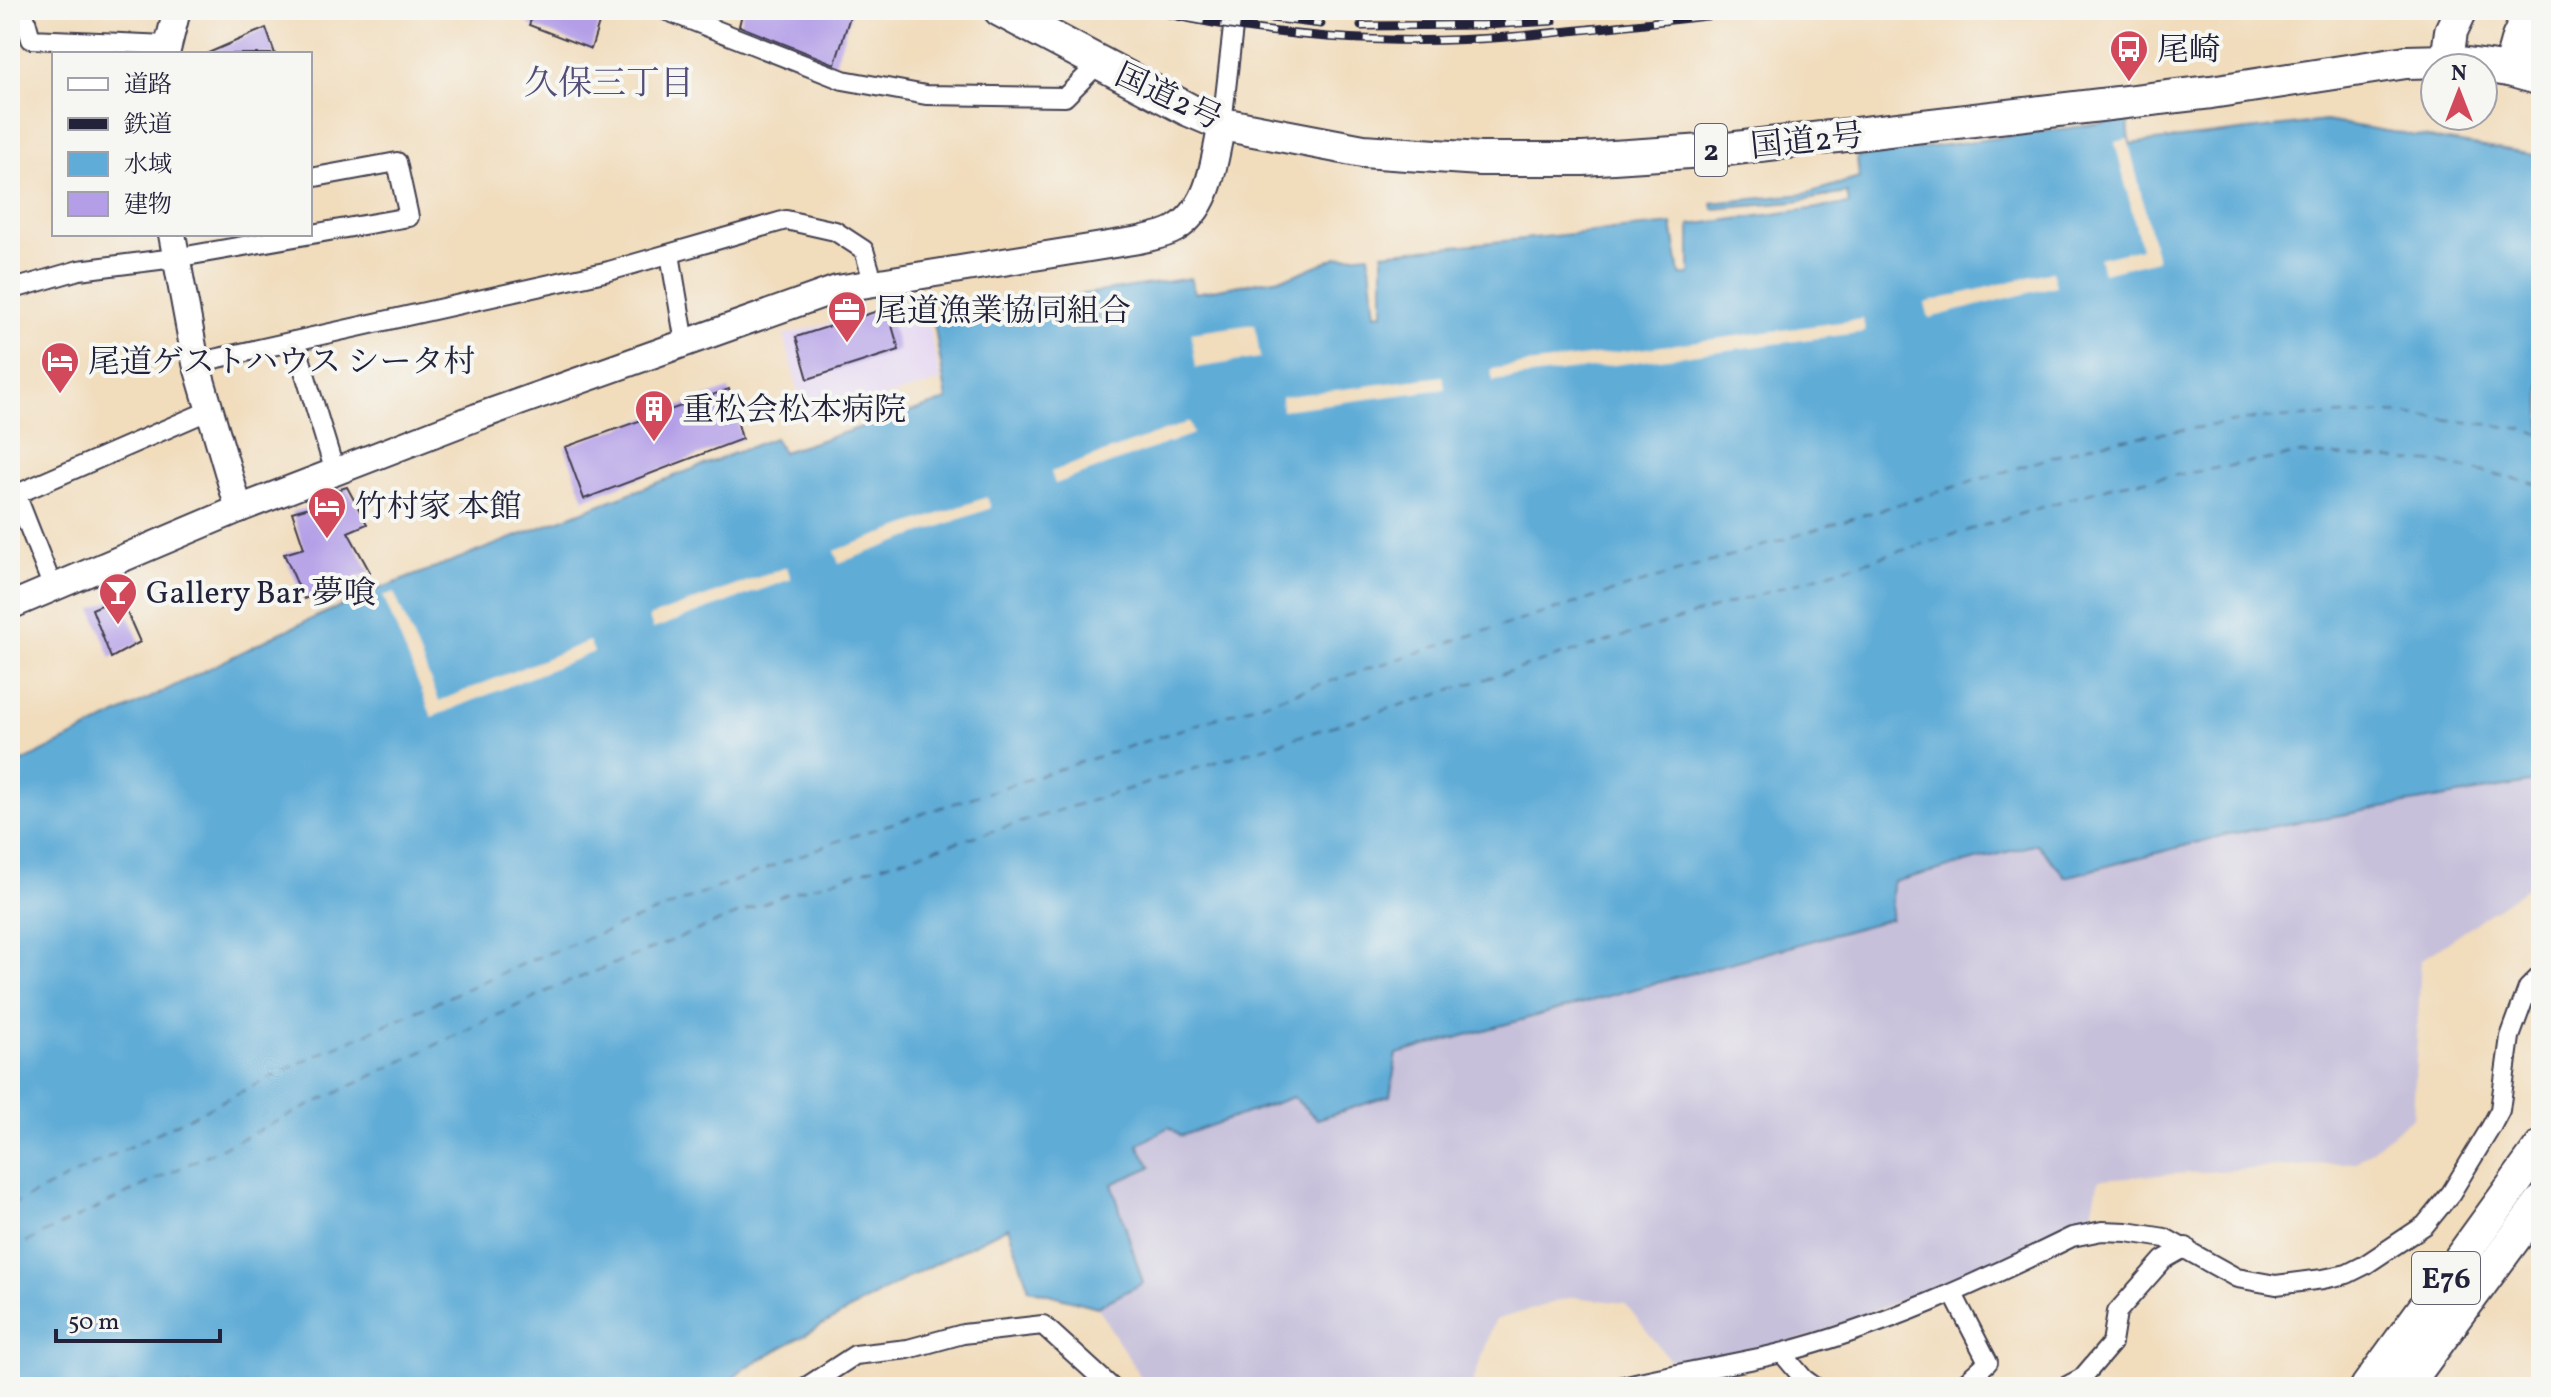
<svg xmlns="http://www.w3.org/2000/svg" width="2551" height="1397" font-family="Vollkorn,'Noto Serif JP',serif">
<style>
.built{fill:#e3d3f2}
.industrial{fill:#c6c0da}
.water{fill:#5eacd7;stroke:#406789;stroke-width:2}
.pier{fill:#f1dcbb}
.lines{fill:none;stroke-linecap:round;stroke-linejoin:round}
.ferry{stroke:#3a5979;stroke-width:2;stroke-dasharray:10 8;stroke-linecap:butt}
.building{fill:#b39ee7}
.street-casing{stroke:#413e4e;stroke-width:22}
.secondary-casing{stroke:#413e4e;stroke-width:30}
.highway-casing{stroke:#413e4e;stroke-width:36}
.street{stroke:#fff;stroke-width:18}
.secondary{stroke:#fff;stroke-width:26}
.highway{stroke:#fff;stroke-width:32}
.rail-casing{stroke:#22223b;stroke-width:9}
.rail{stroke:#f6f6f2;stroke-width:6;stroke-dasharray:18;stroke-linecap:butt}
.labels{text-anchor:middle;stroke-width:8;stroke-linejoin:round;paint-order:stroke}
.shield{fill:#f6f6f2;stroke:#626272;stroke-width:2}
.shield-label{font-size:30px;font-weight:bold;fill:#22223b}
.poi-label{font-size:32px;fill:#22223b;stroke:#f6f6f2;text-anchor:start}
.street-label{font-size:32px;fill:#22223b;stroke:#f6f6f2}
.neighbourhood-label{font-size:34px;fill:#554d77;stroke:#f6f6f2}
</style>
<rect width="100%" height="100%" fill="#f6f6f2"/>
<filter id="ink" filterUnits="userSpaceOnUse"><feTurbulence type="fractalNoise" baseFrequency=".0125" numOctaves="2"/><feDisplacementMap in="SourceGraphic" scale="16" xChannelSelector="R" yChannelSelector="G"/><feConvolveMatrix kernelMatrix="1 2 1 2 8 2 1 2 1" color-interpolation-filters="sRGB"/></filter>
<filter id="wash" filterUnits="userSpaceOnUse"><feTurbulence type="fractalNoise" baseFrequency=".006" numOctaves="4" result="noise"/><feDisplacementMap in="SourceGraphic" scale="32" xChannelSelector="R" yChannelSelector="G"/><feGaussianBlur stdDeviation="1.8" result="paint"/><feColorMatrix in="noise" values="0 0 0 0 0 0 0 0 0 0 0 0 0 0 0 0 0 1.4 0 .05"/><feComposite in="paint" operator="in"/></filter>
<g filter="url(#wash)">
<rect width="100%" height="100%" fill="#f1dcbb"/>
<path class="built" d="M923 299 941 381 806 419 784 335Z"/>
<path class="industrial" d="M2541 781V878L2421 960 2413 1117 2357 1162 2099 1179 2090 1223 1812 1336 1678 1371 1625 1303 1572 1297 1495 1320 1471 1387H1147L1097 1307 1143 1283 1112 1184 1151 1167 1138 1145 1169 1127 1181 1136 1293 1097 1397 1054 1891 920 1893 882 2037 844 2066 877 2229 834Z"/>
<path class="water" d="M2128 120 2130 144 2325 121 2541 156V781L2229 834 2066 877 2037 844 1893 882 1891 919 1397 1054 1390 1096 1317 1119 1293 1097 1181 1136 1169 1127 1138 1145 1151 1167 1112 1184 1143 1283 1097 1307 1029 1289 1008 1227 913 1275 745 1368 723 1387H10V768L280 633 379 589 774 438 783 452 947 400 933 317 1190 278 1195 293 1292 276 1337 257 1369 254 1375 314 1383 313V253L1672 224 1680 275H1690V225L1849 204 1847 193 1794 202 1713 209 1712 203 1805 194 1859 178 1857 157Z"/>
<g class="pier">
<path d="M2128 139 2157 260 2103 273 2099 258 2141 248 2115 142Z"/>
<path d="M2052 271 2056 286 1929 318 1925 303Z"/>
<path d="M1863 319 1865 332 1493 381 1491 369Z"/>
<path d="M1255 324 1260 358 1196 368 1191 333Z"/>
<path d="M1443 376 1445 389 1282 410 1281 397Z"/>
<path d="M1189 422 1193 434 1055 484 1051 472Z"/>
<path d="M987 497 991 508 839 563 834 551Z"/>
<path d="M787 567 791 579 653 629 649 617Z"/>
<path d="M394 592 439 701 589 641 594 652 432 717 383 596Z"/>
</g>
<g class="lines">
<g class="ferry">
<path d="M10 1206 295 1065 529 961 835 842 1466 637 2098 443 2253 419 2394 413 2524 429 2541 434"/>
<path d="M10 1250 554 988 785 895 2111 486 2301 454 2443 463 2541 485"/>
</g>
</g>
<g id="blocks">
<g class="building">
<path d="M535 10H603L591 49 529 25Z"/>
<path d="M743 10H852L835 64 739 26Z"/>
<path d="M266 28 275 54H206Z"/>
<path d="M887 308 899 350 808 379 796 337Z"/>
<path d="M729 389 742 439 584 499 565 447Z"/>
<path d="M347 487 367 524 348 532 370 572 304 599 284 554 304 548 292 512 320 504 317 496Z"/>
<path d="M120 597 140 642 111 658 92 609Z"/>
</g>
</g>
</g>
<g filter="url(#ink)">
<use href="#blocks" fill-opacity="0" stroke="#413e4e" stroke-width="2"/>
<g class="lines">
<defs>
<g id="street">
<path d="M23 10 31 39 167 45"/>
<path d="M665 10 843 80 926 95 1065 97 1099 63"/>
<path d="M1222 124 1235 10"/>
<path d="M670 254 685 343"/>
<path d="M10 290 79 270 175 258 409 217 397 162 310 178"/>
<path d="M295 341 335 472"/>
<path d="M196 363 609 271 786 220 835 231 864 250 873 281"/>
<path d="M16 494 53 588"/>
<path d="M10 497 210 410"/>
<path d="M1953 1294 1988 1362 1968 1380 1971 1387"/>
<path d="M1782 1353 1804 1379 1815 1387"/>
<path d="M806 1387 855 1355 908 1349 963 1334 1043 1325 1111 1387"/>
<path d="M1619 1387C1672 1373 1728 1366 1781 1353 1883 1327 1978 1283 2072 1237L2102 1231 2127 1232 2165 1238 2237 1278 2276 1285 2323 1279 2347 1274 2365 1265 2425 1225 2451 1193 2491 1127 2500 1110 2510 1037 2528 988 2541 975"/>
<path d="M2065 1387 2082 1378 2112 1343 2117 1312 2163 1260 2186 1247"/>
</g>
<g id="secondary">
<path d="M166 54 177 10"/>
<path d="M172 234 196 363 239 509"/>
<path d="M10 606 239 509 477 417 837 289 1139 240C1151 237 1165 235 1175 229 1211 208 1214 160 1222 124"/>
</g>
<g id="highway">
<path d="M1000 10 1189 110 1222 124 1363 151 1480 159H1583L1719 150 2211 92 2406 62 2447 61 2509 70 2541 79"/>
<path d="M2447 61 2451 31 2461 10"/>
<path d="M2509 70 2518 38 2531 10"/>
<path d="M2367 1387 2541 1147"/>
<path d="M2405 1387 2541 1202"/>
</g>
</defs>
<use href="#street" class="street-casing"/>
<use href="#secondary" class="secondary-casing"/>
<use href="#highway" class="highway-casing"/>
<use href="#street" class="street"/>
<use href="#secondary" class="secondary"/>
<use href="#highway" class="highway"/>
<defs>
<g id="rail">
<path d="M1151 10C1264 37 1391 46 1507 37 1591 30 1676 19 1760 10"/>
<path d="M1206 10 1321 24"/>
<path d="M1361 26 1485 25 1553 21"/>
</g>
</defs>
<use href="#rail" class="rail-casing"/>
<use href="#rail" class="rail"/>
</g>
</g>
<defs>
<symbol id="bus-pin" viewBox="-11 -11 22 30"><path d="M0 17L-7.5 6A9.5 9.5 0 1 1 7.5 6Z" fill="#d1495b" stroke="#f6f6f2"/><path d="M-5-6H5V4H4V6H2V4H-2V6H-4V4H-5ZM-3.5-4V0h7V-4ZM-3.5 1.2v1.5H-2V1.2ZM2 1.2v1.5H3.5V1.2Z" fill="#fff"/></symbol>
<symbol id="office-pin" viewBox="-11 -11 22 30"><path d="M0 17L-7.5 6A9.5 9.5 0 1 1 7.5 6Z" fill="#d1495b" stroke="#f6f6f2"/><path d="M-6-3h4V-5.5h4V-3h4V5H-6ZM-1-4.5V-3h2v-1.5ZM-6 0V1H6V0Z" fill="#fff"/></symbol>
<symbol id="hotel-pin" viewBox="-11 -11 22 30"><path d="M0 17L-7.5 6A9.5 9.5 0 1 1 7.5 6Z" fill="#d1495b" stroke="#f6f6f2"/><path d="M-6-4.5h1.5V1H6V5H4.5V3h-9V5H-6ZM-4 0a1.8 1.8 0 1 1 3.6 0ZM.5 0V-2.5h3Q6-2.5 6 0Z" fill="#fff"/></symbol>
<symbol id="building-pin" viewBox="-11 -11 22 30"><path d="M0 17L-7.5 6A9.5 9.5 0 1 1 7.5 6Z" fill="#d1495b" stroke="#f6f6f2"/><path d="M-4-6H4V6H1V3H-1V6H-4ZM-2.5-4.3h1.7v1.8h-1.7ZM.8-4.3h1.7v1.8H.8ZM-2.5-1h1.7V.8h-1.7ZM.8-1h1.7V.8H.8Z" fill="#fff"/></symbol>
<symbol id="bar-pin" viewBox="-11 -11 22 30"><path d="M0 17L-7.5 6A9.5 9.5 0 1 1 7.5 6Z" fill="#d1495b" stroke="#f6f6f2"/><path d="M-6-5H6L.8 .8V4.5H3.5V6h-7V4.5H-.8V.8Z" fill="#fff"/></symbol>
</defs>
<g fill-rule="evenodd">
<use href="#bus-pin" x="2107" y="27" width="44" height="60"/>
<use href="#office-pin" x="825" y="288" width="44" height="60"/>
<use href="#hotel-pin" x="38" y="339" width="44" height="60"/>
<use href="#building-pin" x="632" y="387" width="44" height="60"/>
<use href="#hotel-pin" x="305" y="484" width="44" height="60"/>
<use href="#bar-pin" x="96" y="570" width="44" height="60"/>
</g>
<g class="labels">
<g class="shield">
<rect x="1695" y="124" width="32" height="52" rx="6"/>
<rect x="2412" y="1252" width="68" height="52" rx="6"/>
</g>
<g class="shield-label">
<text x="1711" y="160">2</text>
<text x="2446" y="1288">E76</text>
</g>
<g class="poi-label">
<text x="2157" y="60">尾崎</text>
<text x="875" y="321">尾道漁業協同組合</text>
<text x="88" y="372">尾道ゲストハウス シータ村</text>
<text x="682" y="420">重松会松本病院</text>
<text x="355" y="517">竹村家 本館</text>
<text x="146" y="603">Gallery Bar 夢喰</text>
</g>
<g class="street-label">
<text transform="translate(1169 96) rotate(25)" y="11">国道2号</text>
<text transform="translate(1807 140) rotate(-6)" y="11">国道2号</text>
</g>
<g class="neighbourhood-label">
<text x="609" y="94">久保三丁目</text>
</g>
</g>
<rect width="2551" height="1397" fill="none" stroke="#f6f6f2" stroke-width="40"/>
<rect x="52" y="52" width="260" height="184" fill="#f6f6f2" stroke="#a1a1a9" stroke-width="2"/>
<rect x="68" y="78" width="40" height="12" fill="#ffffff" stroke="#a1a1a9" stroke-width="2"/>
<text x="124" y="92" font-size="24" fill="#22223b">道路</text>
<rect x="68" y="118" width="40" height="12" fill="#22223b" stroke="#a1a1a9" stroke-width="2"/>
<text x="124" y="132" font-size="24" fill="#22223b">鉄道</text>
<rect x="68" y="152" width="40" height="24" fill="#5eacd7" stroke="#a1a1a9" stroke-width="2"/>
<text x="124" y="172" font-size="24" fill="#22223b">水域</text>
<rect x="68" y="192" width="40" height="24" fill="#b39ee7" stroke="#a1a1a9" stroke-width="2"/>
<text x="124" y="212" font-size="24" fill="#22223b">建物</text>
<g transform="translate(2459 92)"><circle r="38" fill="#f6f6f2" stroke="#a1a1a9" stroke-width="2"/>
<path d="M0-6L14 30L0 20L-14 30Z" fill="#d1495b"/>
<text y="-12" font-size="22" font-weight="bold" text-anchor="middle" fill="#22223b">N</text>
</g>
<path d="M56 1329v12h164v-12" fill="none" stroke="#22223b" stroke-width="4"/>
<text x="68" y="1329" font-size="24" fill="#22223b" stroke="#f6f6f2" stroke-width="6" paint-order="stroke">50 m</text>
</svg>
